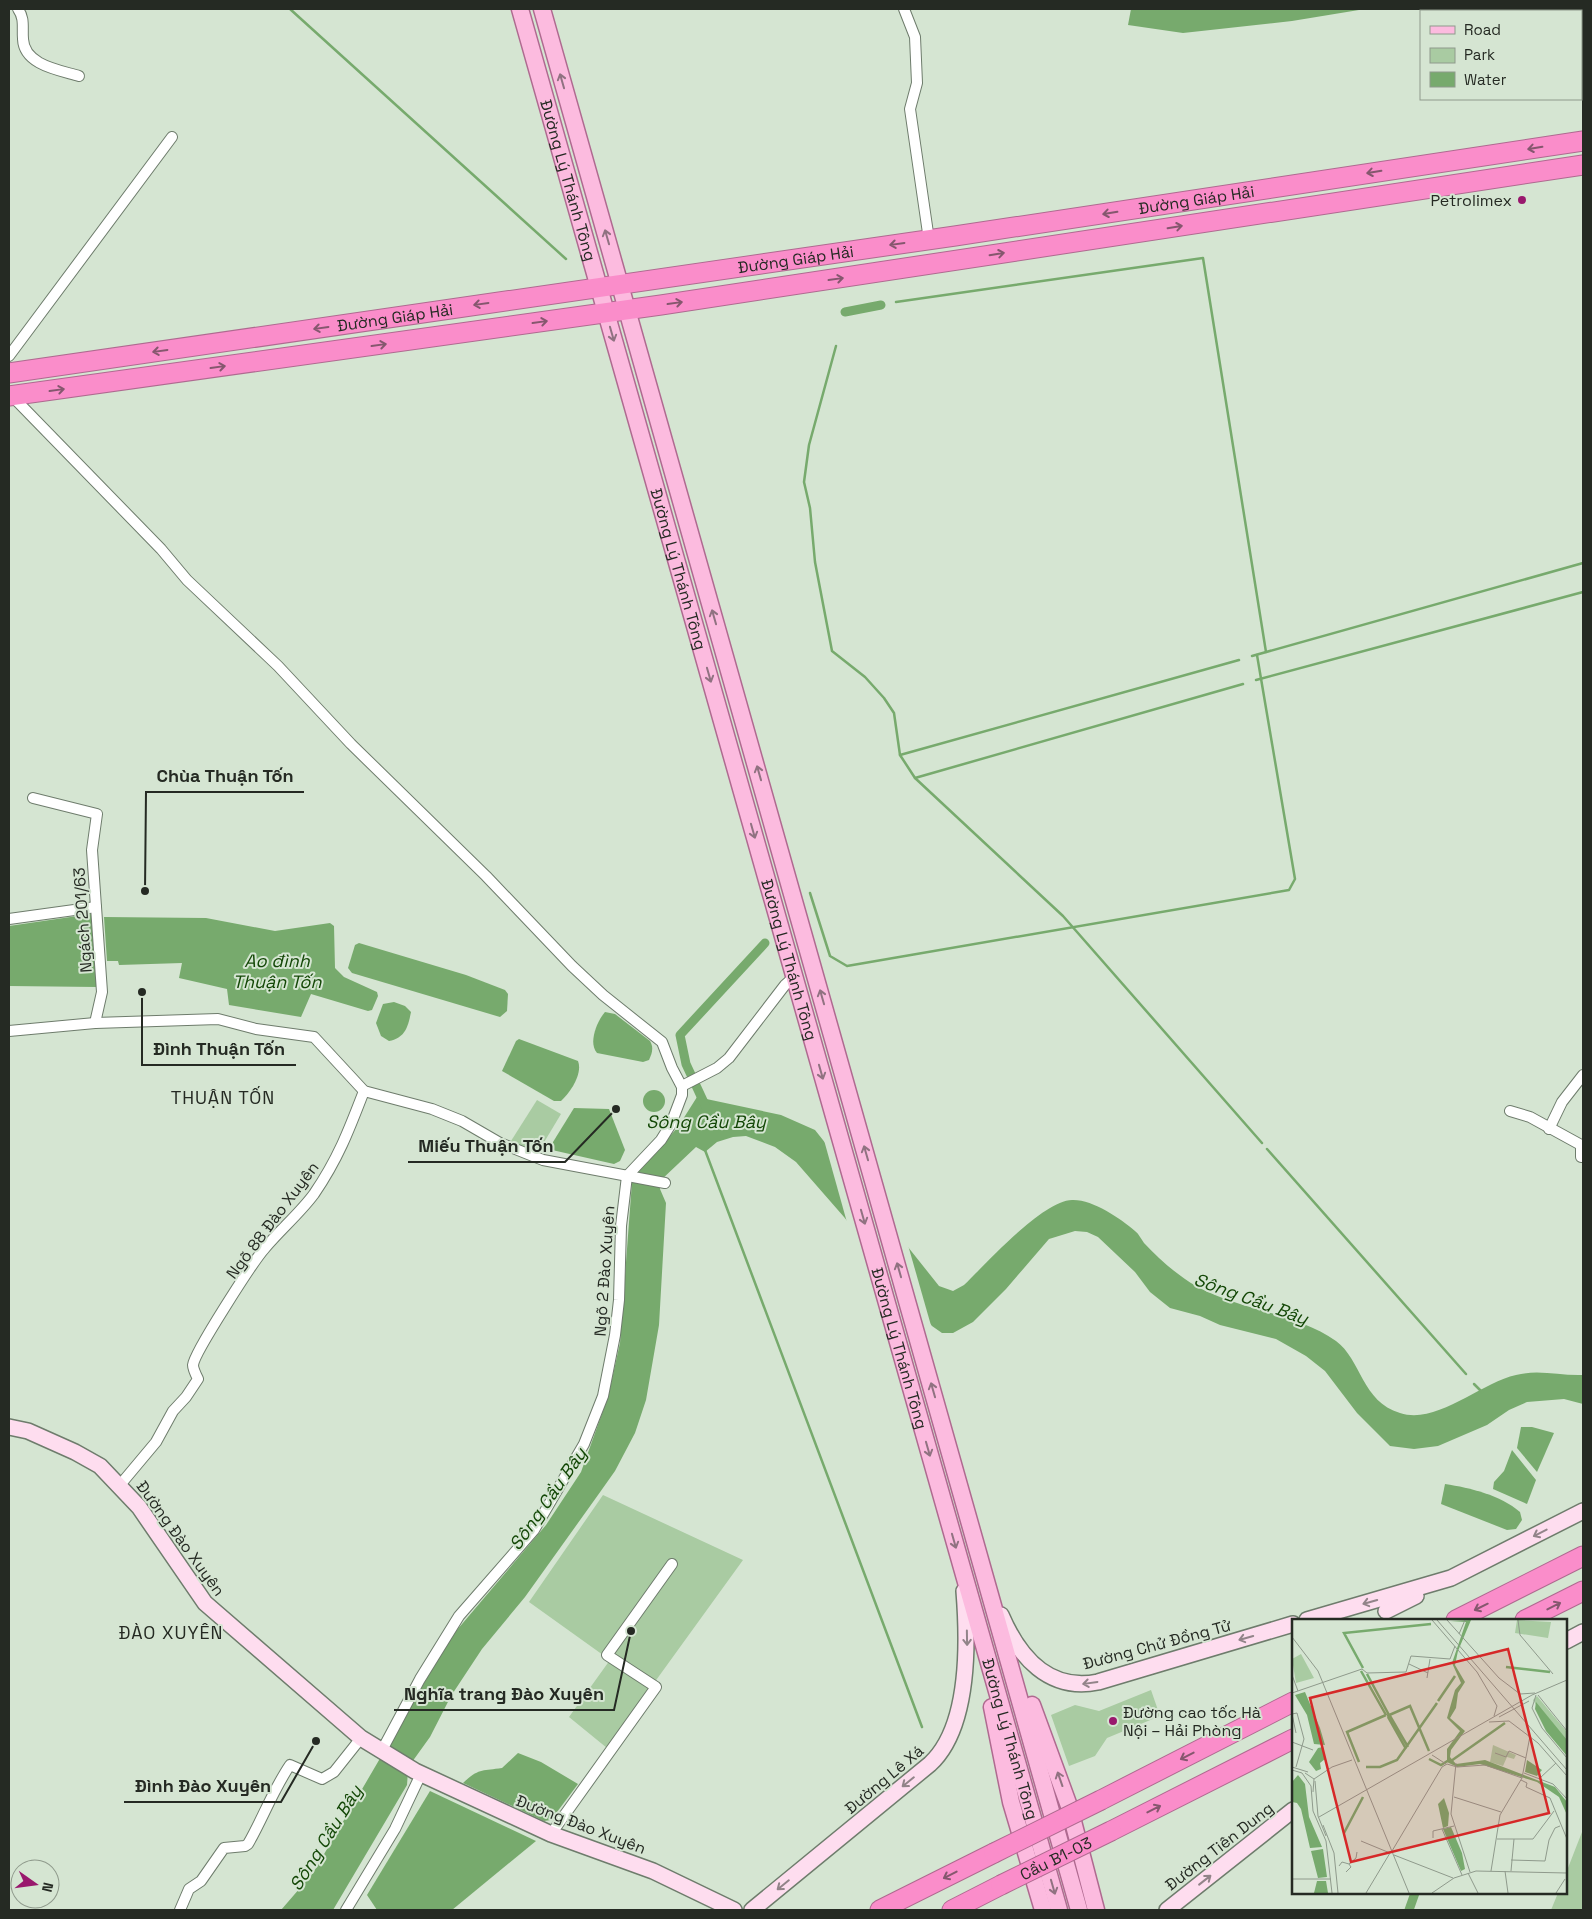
<svg xmlns="http://www.w3.org/2000/svg" width="1592" height="1919" font-family="'Space Grotesk',sans-serif">
<style>
.green{fill:#a9cba2}
.water{fill:#77aa6d}
.pier{fill:#d5e5d2}
.lines{fill:none;stroke-linecap:round;stroke-linejoin:round}
.stream{stroke:#77aa6d;stroke-width:2.5}
.canal{stroke:#77aa6d;stroke-width:9}
.street-casing{stroke:#6e7c6c;stroke-width:12}
.secondary-casing{stroke:#6e7c6c;stroke-width:18}
.primary-casing{stroke:#af6a90;stroke-width:19}
.highway-casing{stroke:#af6a90;stroke-width:21}
.street{stroke:#fff;stroke-width:10}
.secondary{stroke:#feddef;stroke-width:15}
.primary{stroke:#fcbbdf;stroke-width:16}
.highway{stroke:#fa8dca;stroke-width:19}
.highway-bridge-casing{stroke:#af6a90;stroke-width:21;stroke-linecap:butt}
.highway-bridge{stroke:#fa8dca;stroke-width:19}
.oneway{stroke:#907281}
.oneway2{stroke:#85576e}
.oneway3{stroke:#928489}
.poi-dot{fill:#99186d;stroke:#d5e5d2;stroke-width:2}
.labels{text-anchor:middle;stroke-width:4;stroke-linejoin:round;paint-order:stroke}
.street-label{font-size:16px;fill:#252a23;stroke:#d5e5d2}
.poi-label{font-size:16px;fill:#252a23;stroke:#d5e5d2;text-anchor:end}
.water-label{font-size:18px;font-style:italic;fill:#134706;stroke:#d5e5d2}
.neighbourhood-label{font-size:18px;letter-spacing:1px;fill:#252a23;stroke:#d5e5d2}
.inset-river{fill:none;stroke:#77aa6d;stroke-width:2.5}
.inset-road{fill:none;stroke:#8f9a8c;stroke-width:1}
.view{fill:#d62828;fill-opacity:0.15;stroke:#d62828;stroke-width:2.5}
.inset-edge{fill:none;stroke:#252a23;stroke-width:2.5}
.leader{fill:none;stroke:#252a23;stroke-width:2}
.callout-dot{fill:#252a23;stroke:#d5e5d2;stroke-width:2}
.callout-label{font-size:18px;text-anchor:middle;font-weight:bold;fill:#252a23;stroke:#d5e5d2;stroke-width:4;stroke-linejoin:round;paint-order:stroke}
</style>
<rect width="100%" height="100%" fill="#d5e5d2"/>
<g class="green">
<path d="M537 1100 561 1114 537 1154 511 1141Z"/>
<path d="M603 1495 743 1560 607 1748 569 1717 610 1660 529 1602Z"/>
<path d="M1151 1690 1160 1716 1107 1738 1095 1756 1069 1766 1051 1715 1075 1705 1099 1711Z"/>
<path d="M1582 1832 1583 1910H1551L1558 1893H1566V1873Z"/>
</g>
<g class="water">
<path d="M1131 9H1365L1292 21 1183 33 1128 25Z"/>
<path d="M91 914 97 987 9 986V926Z"/>
<path d="M104 917 206 918 275 931 330 923 334 926 335 968 344 977 377 992 378 996 372 1010 368 1011 311 994 301 1017 229 1005 227 989 179 978 182 963 119 965 118 961H107Z"/>
<path d="M359 943 466 975 505 990 508 994 507 1011 500 1017 352 973 348 968 355 945Z"/>
<path d="M394 1002 405 1006 411 1012C408 1027 405 1038 389 1041L381 1036 376 1023 383 1004Z"/>
<path d="M605 1012 615 1014 650 1041C654 1048 652 1053 649 1060L643 1062 597 1053C588 1043 597 1021 605 1012Z"/>
<path d="M519 1039 578 1061C583 1074 570 1093 561 1101H554L502 1071 516 1041Z"/>
<circle cx="654" cy="1101" r="11"/>
<path d="M697 1097 781 1115 815 1130 939 1286 953 1291 964 1285C986 1264 1042 1201 1072 1200 1092 1199 1120 1218 1135 1231 1139 1234 1141 1239 1144 1243 1159 1259 1177 1275 1196 1286 1241 1311 1294 1312 1336 1341 1361 1359 1362 1402 1400 1413 1437 1425 1480 1383 1516 1375 1539 1369 1560 1376 1583 1375V1404L1564 1399 1527 1402 1509 1410 1487 1425 1438 1446 1414 1449 1390 1446 1357 1413 1325 1371 1306 1356 1276 1339 1220 1325 1200 1316 1170 1308 1150 1292 1135 1272 1098 1237 1087 1232 1075 1231 1049 1239 1006 1289 973 1322 953 1333H942L932 1326 844 1217 796 1162 775 1147 746 1136 733 1137 717 1142 705 1152 696 1147 660 1181V1189L666 1203 659 1325 646 1400 635 1433 615 1471 598 1495 525 1597 482 1649 451 1696 430 1737 412 1762 408 1771 407 1785 333 1910H281L313 1873 451 1637 546 1525 581 1472 608 1397 620 1343 632 1182 642 1167 678 1127Z"/>
<path d="M574 1108 609 1109 625 1150 620 1161 614 1164 552 1150 553 1142Z"/>
<path d="M1521 1427H1532L1554 1433 1537 1472 1517 1448Z"/>
<path d="M1512 1450 1536 1480 1527 1504 1493 1489 1494 1482 1504 1471Z"/>
<path d="M1445 1484C1471 1488 1500 1495 1520 1512L1522 1520 1516 1529 1507 1530 1441 1504Z"/>
<path d="M518 1753 541 1762 578 1784 551 1820 544 1821 463 1783C479 1768 482 1771 502 1768Z"/>
<path d="M430 1791 536 1841 452 1910H377L367 1895Z"/>
</g>
<path class="pier" d="M822 1133 906 1238 932 1329 848 1226Z"/>
<g class="lines">
<g class="stream">
<path d="M290 9 566 259"/>
<path d="M896 302 1203 258 1266 652"/>
<path d="M836 346 809 445 804 482 810 508 815 562 832 651 865 677 884 698 894 713 900 755 915 778 1063 916 1262 1143"/>
<path d="M1252 656 1583 563"/>
<path d="M1256 680 1583 592"/>
<path d="M900 755 1239 660"/>
<path d="M915 778 1243 684"/>
<path d="M810 893 830 956 847 966 1289 890 1295 879 1257 655"/>
<path d="M1267 1149 1466 1374"/>
<path d="M705 1150 922 1727"/>
<path d="M1474 1384 1482 1392"/>
</g>
<g class="canal">
<path d="M845 312 881 305"/>
<path d="M706 1107 686 1064 680 1035 765 943"/>
<path d="M1409 1910 1415 1893"/>
</g>
<defs>
<g id="street">
<path d="M18 9C25 19 22 27 23 39 24 65 59 70 79 76"/>
<path d="M904 9 915 37 917 83 910 109 929 240"/>
<path d="M9 356 172 137"/>
<path d="M12 396 161 549 187 580 278 666 351 744 486 876 572 966 603 995 662 1042 672 1068 682 1087V1095L671 1124 661 1140 627 1176"/>
<path d="M33 798 97 814 92 850 102 992 95 1023"/>
<path d="M9 919 96 907"/>
<path d="M9 1031 95 1023 218 1019 256 1029 314 1037 364 1091 432 1109 462 1121 500 1143 543 1160 665 1183"/>
<path d="M682 1086 717 1068 729 1058 785 985 794 977"/>
<path d="M1510 1111 1530 1117 1581 1145V1157H1583"/>
<path d="M1549 1129 1562 1102 1583 1075"/>
<path d="M120 1485 156 1442 173 1411 186 1397 198 1379C196 1375 193 1369 193 1365 194 1353 254 1260 265 1248 281 1229 300 1213 314 1194 338 1159 349 1130 364 1091"/>
<path d="M381 1752 420 1679 459 1616 534 1530 584 1444 603 1396 615 1335 619 1300 621 1226 627 1176"/>
<path d="M551 1834 656 1687 607 1655 672 1564"/>
<path d="M180 1910 189 1889 201 1881 224 1848 245 1846 248 1844C263 1818 273 1790 290 1765L322 1779 334 1772 361 1738"/>
<path d="M346 1910 395 1829 421 1774"/>
</g>
<g id="secondary">
<path d="M9 1427 28 1431 75 1452 100 1466 139 1507 205 1603 361 1738 415 1771 551 1834 653 1871 734 1910"/>
<path d="M1386 1611 1416 1596"/>
<path d="M1001 1615C1019 1657 1049 1692 1098 1682L1293 1624"/>
<path d="M1307 1620 1451 1578 1583 1511"/>
<path d="M1566 1641 1583 1632"/>
<path d="M752 1910 930 1764C970 1727 968 1641 964 1591"/>
<path d="M1167 1910 1293 1810"/>
</g>
<g id="primary">
<path id="s1" d="M520 9 1059 1910"/>
<path d="M542 9 1079 1910"/>
<path d="M1032 1705 1069 1806 1096 1910"/>
<path d="M992 1707 1011 1802 1043 1910"/>
</g>
<g id="highway">
<path id="s2" d="M9 373 955 236 1583 141"/>
<path d="M9 396 661 305 1583 165"/>
<path d="M1456 1620 1583 1556"/>
<path d="M1525 1620 1583 1591"/>
<path d="M1101 1800 1293 1702"/>
<path d="M1111 1831 1293 1739"/>
<path d="M880 1910 994 1853"/>
<path d="M952 1910 1001 1885"/>
</g>
</defs>
<use href="#street" class="street-casing"/>
<use href="#secondary" class="secondary-casing"/>
<use href="#primary" class="primary-casing"/>
<use href="#highway" class="highway-casing"/>
<use href="#street" class="street"/>
<use href="#secondary" class="secondary"/>
<use href="#primary" class="primary"/>
<use href="#highway" class="highway"/>
<defs>
<g id="highway-bridge">
<path d="M994 1853 1101 1800"/>
<path id="s3" d="M1001 1885 1111 1831"/>
</g>
</defs>
<use href="#highway-bridge" class="highway-bridge-casing"/>
<use href="#highway-bridge" class="highway-bridge"/>
</g>
<defs><path id="oneway-shaft" d="M-6 0H5M1.5-3L5.5 0L1.5 3" fill="none" stroke-width="1.6" stroke-linecap="round" stroke-linejoin="round" transform="scale(1.25)"/></defs>
<g class="oneway">
<use href="#oneway-shaft" transform="translate(562 81) rotate(-106)"/>
<use href="#oneway-shaft" transform="translate(607 237) rotate(-106)"/>
<use href="#oneway-shaft" transform="translate(612 334) rotate(74)"/>
<use href="#oneway-shaft" transform="translate(714 617) rotate(-106)"/>
<use href="#oneway-shaft" transform="translate(709 675) rotate(74)"/>
<use href="#oneway-shaft" transform="translate(759 773) rotate(-106)"/>
<use href="#oneway-shaft" transform="translate(753 831) rotate(74)"/>
<use href="#oneway-shaft" transform="translate(822 997) rotate(-106)"/>
<use href="#oneway-shaft" transform="translate(821 1072) rotate(74)"/>
<use href="#oneway-shaft" transform="translate(866 1153) rotate(-106)"/>
<use href="#oneway-shaft" transform="translate(863 1217) rotate(74)"/>
<use href="#oneway-shaft" transform="translate(899 1270) rotate(-106)"/>
<use href="#oneway-shaft" transform="translate(933 1390) rotate(-106)"/>
<use href="#oneway-shaft" transform="translate(928 1449) rotate(74)"/>
<use href="#oneway-shaft" transform="translate(954 1541) rotate(74)"/>
<use href="#oneway-shaft" transform="translate(1060 1779) rotate(-109)"/>
<use href="#oneway-shaft" transform="translate(1053 1887) rotate(74)"/>
</g>
<g class="oneway2">
<use href="#oneway-shaft" transform="translate(1535 148) rotate(171)"/>
<use href="#oneway-shaft" transform="translate(1374 172) rotate(171)"/>
<use href="#oneway-shaft" transform="translate(1110 213) rotate(171)"/>
<use href="#oneway-shaft" transform="translate(1175 227) rotate(-9)"/>
<use href="#oneway-shaft" transform="translate(897 244) rotate(172)"/>
<use href="#oneway-shaft" transform="translate(997 254) rotate(-9)"/>
<use href="#oneway-shaft" transform="translate(836 279) rotate(-8)"/>
<use href="#oneway-shaft" transform="translate(675 303) rotate(-8)"/>
<use href="#oneway-shaft" transform="translate(481 304) rotate(172)"/>
<use href="#oneway-shaft" transform="translate(540 322) rotate(-8)"/>
<use href="#oneway-shaft" transform="translate(321 328) rotate(172)"/>
<use href="#oneway-shaft" transform="translate(379 345) rotate(-8)"/>
<use href="#oneway-shaft" transform="translate(160 351) rotate(172)"/>
<use href="#oneway-shaft" transform="translate(218 367) rotate(-8)"/>
<use href="#oneway-shaft" transform="translate(57 390) rotate(-8)"/>
<use href="#oneway-shaft" transform="translate(1554 1606) rotate(-27)"/>
<use href="#oneway-shaft" transform="translate(1481 1607) rotate(154)"/>
<use href="#oneway-shaft" transform="translate(1187 1756) rotate(153)"/>
<use href="#oneway-shaft" transform="translate(1154 1809) rotate(-27)"/>
<use href="#oneway-shaft" transform="translate(950 1875) rotate(153)"/>
</g>
<g class="oneway3">
<use href="#oneway-shaft" transform="translate(1540 1533) rotate(153)"/>
<use href="#oneway-shaft" transform="translate(1370 1602) rotate(164)"/>
<use href="#oneway-shaft" transform="translate(967 1638) rotate(89)"/>
<use href="#oneway-shaft" transform="translate(1246 1638) rotate(164)"/>
<use href="#oneway-shaft" transform="translate(1090 1683) rotate(172)"/>
<use href="#oneway-shaft" transform="translate(908 1782) rotate(141)"/>
<use href="#oneway-shaft" transform="translate(1205 1880) rotate(-38)"/>
<use href="#oneway-shaft" transform="translate(783 1885) rotate(141)"/>
</g>
<g class="poi-dot">
<circle cx="1522" cy="200" r="5"/>
<circle cx="1113" cy="1721" r="5"/>
</g>
<g class="labels">
<g class="street-label">
<text dy="6" stroke="none"><textPath href="#s1" startOffset="178">Đường Lý Thánh Tông</textPath></text>
<text dy="6" stroke="none"><textPath href="#s2" startOffset="1200">Đường Giáp Hải</textPath></text>
<text dy="6" stroke="none"><textPath href="#s2" startOffset="795">Đường Giáp Hải</textPath></text>
<text dy="6" stroke="none"><textPath href="#s2" startOffset="390">Đường Giáp Hải</textPath></text>
<text dy="6" stroke="none"><textPath href="#s1" startOffset="582">Đường Lý Thánh Tông</textPath></text>
<text transform="translate(82 920) rotate(-94)" y="6">Ngách 201/63</text>
<text dy="6" stroke="none"><textPath href="#s1" startOffset="988">Đường Lý Thánh Tông</textPath></text>
<text transform="translate(272 1220) rotate(-53)" y="6">Ngõ 88 Đào Xuyên</text>
<text transform="translate(604 1271) rotate(-86)" y="6">Ngõ 2 Đào Xuyên</text>
<text dy="6" stroke="none"><textPath href="#s1" startOffset="1392">Đường Lý Thánh Tông</textPath></text>
<text transform="translate(181 1538) rotate(54)" y="6">Đường Đào Xuyên</text>
<text transform="translate(1157 1644) rotate(-15)" y="6">Đường Chử Đồng Tử</text>
<text dy="6" stroke="none"><textPath href="#s1" startOffset="1798">Đường Lý Thánh Tông</textPath></text>
<text transform="translate(884 1779) rotate(-40)" y="6">Đường Lê Xá</text>
<text transform="translate(581 1824) rotate(21)" y="6">Đường Đào Xuyên</text>
<text transform="translate(1219 1846) rotate(-38)" y="6">Đường Tiên Dung</text>
<text dy="6" stroke="none"><textPath href="#s3" startOffset="61">Cầu B1-03</textPath></text>
</g>
<g class="poi-label">
<text x="1512" y="206">Petrolimex</text>
<text x="1123" y="1718" text-anchor="start">Đường cao tốc Hà<tspan x="1123" dy="18">Nội – Hải Phòng</tspan></text>
</g>
<g class="water-label">
<text x="277" y="967">Ao đình<tspan x="277" dy="21">Thuận Tốn</tspan></text>
<text x="706" y="1128">Sông Cầu Bây</text>
<text transform="translate(1251 1299) rotate(20)" y="6">Sông Cầu Bây</text>
<text transform="translate(548 1499) rotate(-55)" y="6">Sông Cầu Bây</text>
<text transform="translate(326 1838) rotate(-58)" y="6">Sông Cầu Bây</text>
</g>
<g class="neighbourhood-label">
<text x="223" y="1104">THUẬN TỐN</text>
<text x="171" y="1639">ĐÀO XUYÊN</text>
</g>
</g>
<g transform="translate(1292 1619)">
<rect width="275" height="275" fill="#d5e5d2"/>
<path d="M225 1 259 3 256 19 223 14ZM9 35 22 59 4 64 0 40ZM245 77 275 113V137L241 81ZM201 126 224 136 222 140 215 138 211 147 198 143Z" fill="#a9cba2"/>
<path d="M179 1 166 32 163 46 173 63 166 74 164 89 158 99 173 112 159 131 158 138 164 145 193 141 263 168 275 183V196L267 178 245 163 188 145 165 148 155 143V130L168 112 155 99 163 71 169 64 160 44 174 3 158 2ZM13 73 28 109 33 126 22 125 15 96 3 76ZM244 83 275 121V137L254 112 243 90ZM31 128 33 140 28 144 29 150 24 152 17 143 26 129ZM235 141 250 151 245 157 233 153ZM6 156 13 165 17 198 30 228 18 229 9 190 5 184 0 183V163ZM152 179 157 194 156 207 151 209 146 185ZM159 208 170 234 173 250 169 252 151 210ZM31 230 35 258 26 259 19 232ZM25 262H34L36 274H22Z" fill="#77aa6d"/>
<path class="inset-river" d="M214 48 258 53M71 49 52 14 139 5M69 52 94 96M75 55 97 96M146 82 163 57M95 97 118 87 137 132M98 97 116 128M96 98 114 130M137 140 149 146 157 141M159 142 213 104M67 143 55 113 94 96M74 148H88L105 141 145 84M52 214 71 178"/>
<path class="inset-road" d="M140 1 185 53 205 87 202 97M145 1 275 151M155 1 207 59 228 75 243 74M226 1 228 16 261 55M167 15 173 1M0 18 26 52 117 274M117 45 136 54M0 56 6 72M135 59 138 40M0 74 70 50 75 54 114 53 119 37 158 40 163 27M244 76 240 89 250 109 275 139M246 76 275 112M0 95 5 94 12 120 4 148M0 95 4 114M207 98 237 82M197 103 217 102 246 124 275 157M0 123 21 131M203 134 214 138 217 132 234 139M140 136 154 145M164 144 159 195 178 253M0 148 16 153M165 148 193 146 230 159M0 151 10 154 19 167 21 192 34 222 40 274M13 154 22 160 21 173M232 154 261 165 275 180M248 159 264 144M22 160 40 148 60 141M229 161 235 164 234 168 258 179 275 220M23 162 26 197M162 178 209 193M26 197 34 217M27 198 240 76 275 61M31 206 42 234 46 274M150 210 170 256M141 219V212L162 207M205 220H241L262 192M69 222 98 234 74 274M100 232 150 148 155 145 165 148M102 236 161 259M219 241 253 242 257 221 263 209 268 207M57 245 64 239 65 233M47 247 50 243 57 245 59 248 54 253M199 252 208 196 230 159 238 117M213 252 216 274M219 252 222 220M176 254 186 274M0 260H39M140 274 162 259 184 252 275 254M264 274 273 260"/>
<path class="view" d="M216 30 257 194 59 243 18 79Z"/>
<rect width="275" height="275" class="inset-edge"/>
</g>
<path class="leader" d="M145 891L146 792H304M142 992L142 1065H296M616 1109L565 1162H408M631 1631L614 1710H394M316 1741L281 1802H124"/>
<g class="callout-dot">
<circle cx="145" cy="891" r="5"/>
<circle cx="142" cy="992" r="5"/>
<circle cx="616" cy="1109" r="5"/>
<circle cx="631" cy="1631" r="5"/>
<circle cx="316" cy="1741" r="5"/>
</g>
<g class="callout-label">
<text x="225" y="782">Chùa Thuận Tốn</text>
<text x="219" y="1055">Đình Thuận Tốn</text>
<text x="486" y="1152">Miếu Thuận Tốn</text>
<text x="504" y="1700">Nghĩa trang Đào Xuyên</text>
<text x="203" y="1792">Đình Đào Xuyên</text>
</g>
<rect width="1592" height="1919" fill="none" stroke="#252a23" stroke-width="20"/>
<rect x="1420" y="10" width="162" height="90" fill="#d5e5d2" stroke="#8f9a8c"/>
<rect x="1430" y="26" width="25" height="8" fill="#fcbbdf" stroke="#8f9a8c"/>
<text x="1464" y="35" font-size="15" fill="#252a23">Road</text>
<rect x="1430" y="48" width="25" height="15" fill="#a9cba2" stroke="#8f9a8c"/>
<text x="1464" y="60" font-size="15" fill="#252a23">Park</text>
<rect x="1430" y="72" width="25" height="15" fill="#77aa6d" stroke="#8f9a8c"/>
<text x="1464" y="85" font-size="15" fill="#252a23">Water</text>
<g transform="translate(35 1884) rotate(104)"><circle r="24" fill="#d5e5d2" stroke="#8f9a8c"/>
<path d="M0-4L9 19L0 12L-9 19Z" fill="#99186d"/>
<text y="-8" font-size="14" font-weight="bold" text-anchor="middle" fill="#252a23">N</text>
</g>
</svg>
